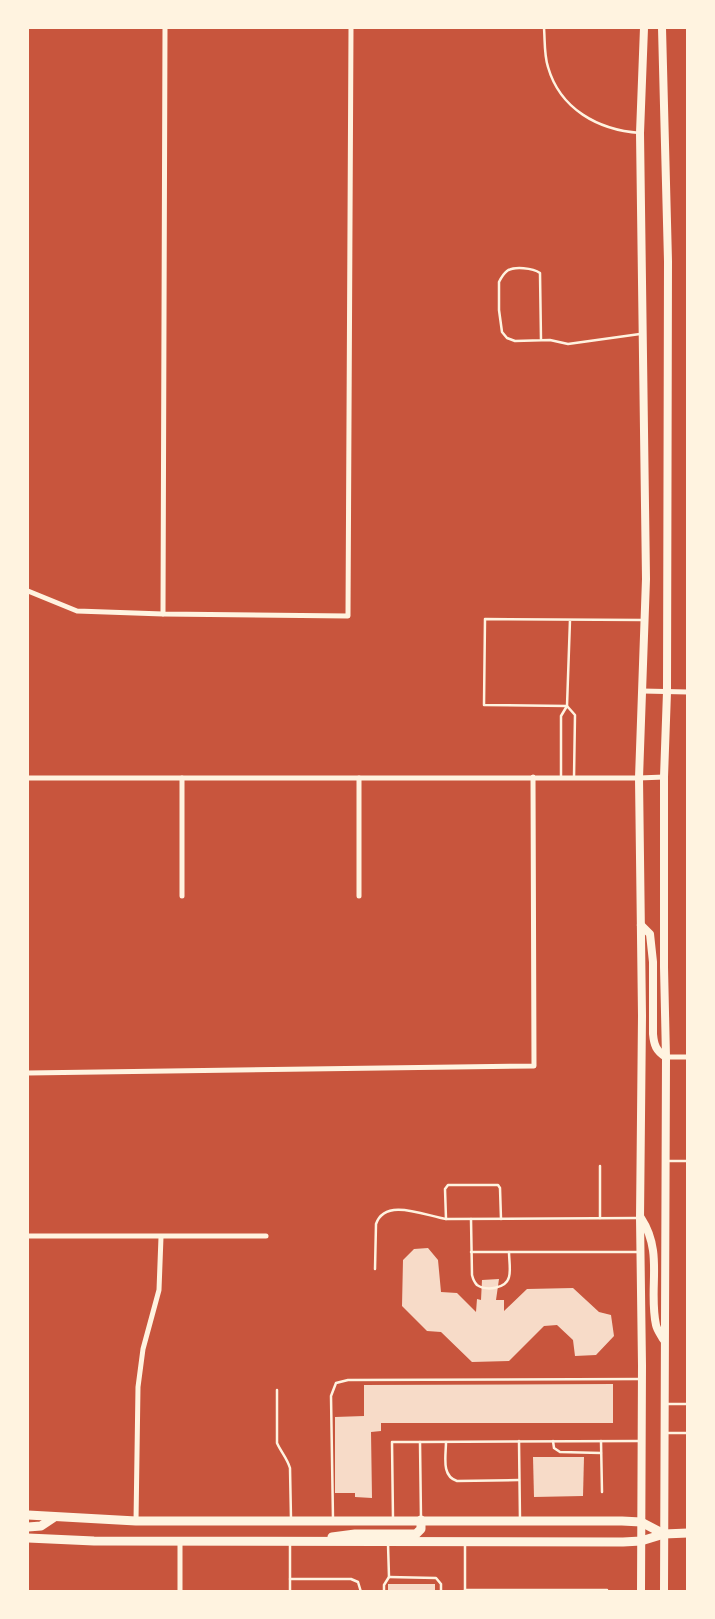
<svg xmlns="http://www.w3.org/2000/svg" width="715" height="1619" font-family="'Golos Text',sans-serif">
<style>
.building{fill:#f7dbc8}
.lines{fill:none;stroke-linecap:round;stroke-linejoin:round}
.service{stroke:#fff3e0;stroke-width:2.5}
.minor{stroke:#fff3e0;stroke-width:5}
.secondary{stroke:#fff3e0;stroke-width:8}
.primary{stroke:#fff3e0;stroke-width:9}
</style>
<rect width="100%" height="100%" fill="#c8553d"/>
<g class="building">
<path d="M428 1248 438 1260 441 1292 457 1293 476 1312 477 1299 481 1300 482 1280 499 1279 496 1300H504V1311L527 1289 573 1288 599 1312 611 1315 614 1336 596 1355 575 1356 573 1340 557 1325 544 1326 509 1361 472 1362 441 1332 427 1331 402 1306 403 1260 414 1249Z"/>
<path d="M613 1384V1423H381V1431L371 1432 372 1498 355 1497V1493H335V1417L364 1416V1385Z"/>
<path d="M533 1457H584L583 1496 534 1497Z"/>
<rect x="388" y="1584" width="47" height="8"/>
</g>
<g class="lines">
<g class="service">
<path d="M544 28C545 40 544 55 548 67 560 109 598 130 640 133"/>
<path d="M541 340 540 273C533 268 514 266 507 271 503 274 501 278 499 282V310L502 332 507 338 515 341 550 340 568 344 640 334"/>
<path d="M570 620 567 706 484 705 485 619 643 620"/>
<path d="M561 778V716L567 706 575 715 574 778"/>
<path d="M667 1161H688"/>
<path d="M600 1166V1218"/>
<path d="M446 1219 445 1189 448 1185H498L500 1188 501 1219"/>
<path d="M471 1219 472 1275C473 1279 474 1282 477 1285 486 1291 506 1289 509 1277 511 1270 509 1260 509 1252"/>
<path d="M471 1252H640"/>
<path d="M375 1269 376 1224C385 1197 426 1216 446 1219L639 1218"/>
<path d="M277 1390V1443C281 1452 287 1458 290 1468L291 1519"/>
<path d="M667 1404H688"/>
<path d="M665 1433H688"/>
<path d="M519 1441 520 1520"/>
<path d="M553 1441 554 1448 560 1452 601 1453"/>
<path d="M601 1441 602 1492"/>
<path d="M446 1442C446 1456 441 1476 457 1481L519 1480"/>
<path d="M333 1519 331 1396 336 1383 348 1380 641 1379"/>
<path d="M393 1519 392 1442H420"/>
<path d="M421 1519 420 1442 640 1441"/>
<path d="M290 1543V1592"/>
<path d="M465 1543V1592"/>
<path d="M389 1577 436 1578 441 1584V1592"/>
<path d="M290 1579H351L358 1582 361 1592"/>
<path d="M465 1590H607"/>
<path d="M384 1592V1585L389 1577 388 1544"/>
</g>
<g class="minor">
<path d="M28 591 77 611 163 614 348 616 351 28"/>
<path d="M163 614 165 28"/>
<path d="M642 691 688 692"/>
<path d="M28 778H639L664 777"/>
<path d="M182 778V896"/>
<path d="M359 778V896"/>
<path d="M666 1057H688"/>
<path d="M28 1073 534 1066 533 777"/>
<path d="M28 1236H266"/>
<path d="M136 1521 138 1387 143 1349 159 1290 161 1237"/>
<path d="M180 1592V1541"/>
</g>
<g class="secondary">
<path d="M662 28 668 261 667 692 664 777V967L666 1057 664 1592"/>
<path d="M641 925 650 934 653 962V1034C654 1045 656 1051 666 1057"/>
<path d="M641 1218C664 1253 648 1288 656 1325 657 1330 661 1335 663 1339"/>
<path d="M641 1592 642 1365 640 1218 642 1016 639 778 646 579 640 133 644 28"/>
</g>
<g class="primary">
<path d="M28 1515 136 1521H622L641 1522 664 1534"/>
<path d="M28 1527 41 1526 53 1518"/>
<path d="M332 1537 355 1534H416L421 1529V1520"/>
<path d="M28 1538 94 1541 623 1542 641 1541 664 1534 688 1533"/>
</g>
</g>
<rect width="715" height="1619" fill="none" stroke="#fff3e0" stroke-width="58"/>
</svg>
